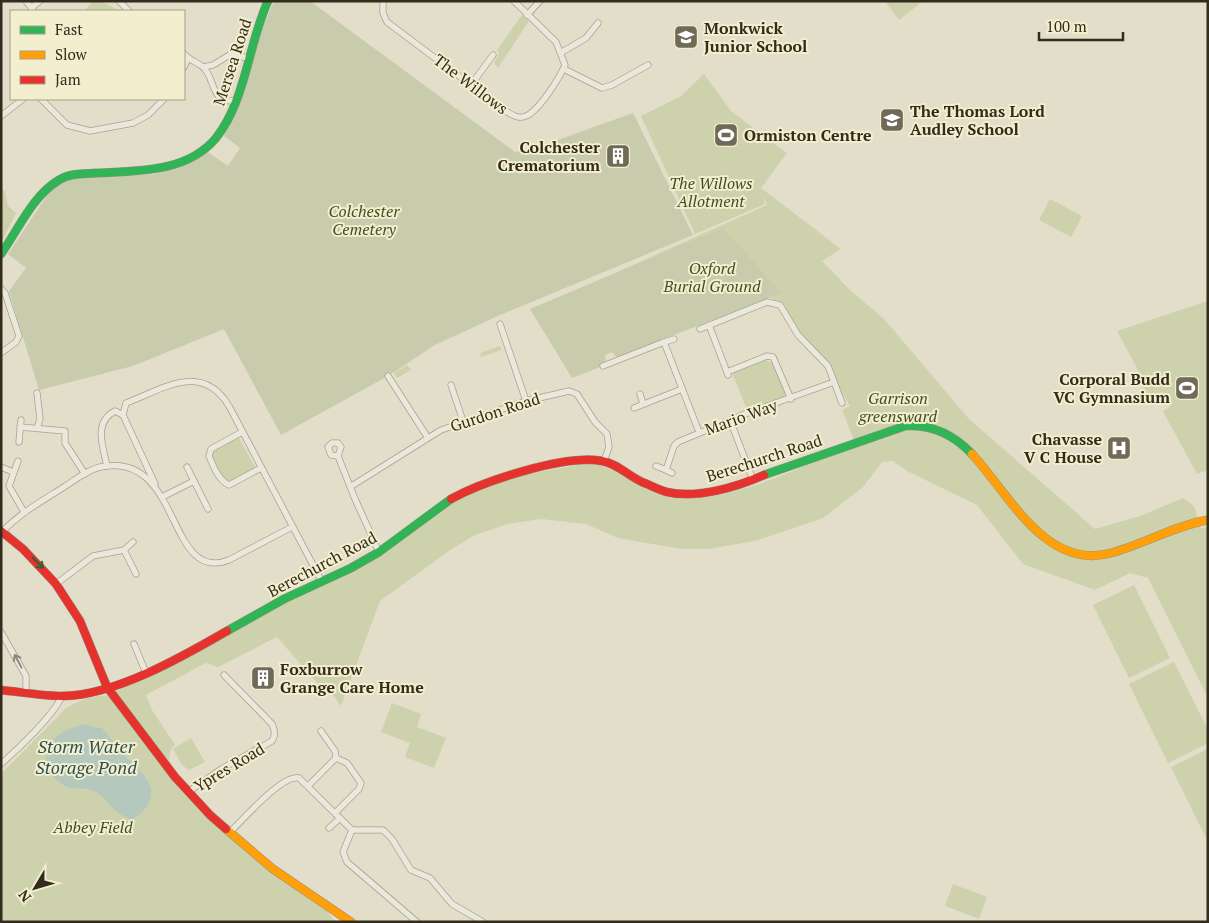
<svg xmlns="http://www.w3.org/2000/svg" width="1209" height="923" font-family="'PT Serif',serif">
<style>
.green{fill:#cdd2ac}
.cemetery{fill:#c8ccac}
.water{fill:#b5c8be}
.lines{fill:none;stroke-linecap:round;stroke-linejoin:round}
.street-casing{stroke:#a6a293;stroke-width:7}
.fast-casing{stroke:#969183;stroke-width:9}
.slow-casing{stroke:#969183;stroke-width:9}
.jam-casing{stroke:#969183;stroke-width:9}
.street{stroke:#eae7db;stroke-width:5.5}
.fast{stroke:#30b455;stroke-width:8}
.slow{stroke:#ff9f0a;stroke-width:8}
.jam{stroke:#e5322d;stroke-width:8}
.oneway{stroke:#326233}
.oneway2{stroke:#8e897c}
.labels{text-anchor:middle;stroke-width:4;stroke-linejoin:round;paint-order:stroke}
.poi-label{font-size:16px;font-weight:bold;fill:#332b1c;stroke:#f3eece;text-anchor:start}
.street-label{font-size:16px;fill:#332b1c;stroke:#f3eece}
.park-label{font-size:16px;font-style:italic;fill:#3e4f24;stroke:#f3eece}
.water-label{font-size:18px;font-style:italic;fill:#2c4f53;stroke:#f3eece}
</style>
<rect width="100%" height="100%" fill="#e2deca"/>
<g class="green">
<path d="M92 1H101L116 9 114 11H85Z"/>
<path d="M885 1H923L899 20Z"/>
<path d="M522 15 529 21 498 68 494 63 499 54 497 50Z"/>
<path d="M704 74 731 111 787 153 761 188 841 249 822 261 850 290 885 320 969 419 1095 529 1140 516 1183 498 1194 506 1201 528 1208 527V698L1148 578 1130 573 1095 590 1023 564 977 505 907 471 893 461 882 462 863 487 823 518 755 541 708 549H681L618 538 586 524 541 519 508 524 475 535 450 550 380 601 341 706 334 696 323 690 277 637 218 667 206 663 146 695 152 710 175 745 171 749 168 764 112 689 324 584 466 493 516 476 589 463C618 467 639 489 667 495 725 509 803 464 856 445L842 410 850 406 841 391 830 366 800 334 780 302 770 298 781 293 561 297 767 205 763 195 765 204 695 234 641 116 681 96Z"/>
<path d="M1 189 5 191 8 206 16 213 1 243Z"/>
<path d="M1050 199 1082 216 1071 237 1039 220Z"/>
<path d="M1208 301V470L1197 474 1163 411 1170 407 1163 392 1139 405 1135 397 1146 385 1117 331Z"/>
<path d="M500 346 501 350 481 357 480 353Z"/>
<path d="M764 360 776 364 786 392 783 400 751 413 747 410 733 375 736 371Z"/>
<path d="M407 365 411 370 397 378 394 373Z"/>
<path d="M238 436 256 469 242 475 232 483 224 481 212 459 211 451Z"/>
<path d="M1134 585 1170 658 1129 678 1093 605Z"/>
<path d="M1174 662 1208 730V743L1168 763 1129 684Z"/>
<path d="M108 695 177 786 200 810 248 854 325 908 335 922H1V774L66 708 86 698Z"/>
<path d="M392 703 421 714 417 727 446 738 434 768 405 757 410 743 381 732Z"/>
<path d="M191 738 205 762 189 770 182 765 173 749Z"/>
<path d="M1208 749V840H1207L1171 767Z"/>
<path d="M953 884 987 897 979 919 945 906Z"/>
</g>
<g class="cemetery">
<path d="M274 1H310L515 152 555 141 633 113 693 235 500 315 435 345 388 376 281 435 224 329 133 366 39 390 9 291 26 268 8 254 48 194 60 183 76 178 155 174 206 151 228 166 240 148 224 136C248 94 253 45 274 1Z"/>
<path d="M723 228 782 293 617 357 612 352 605 355 606 359 603 366 572 378 530 309Z"/>
</g>
<path class="water" d="M84 724 97 728 101 727 128 759 136 764 135 767C157 784 157 804 133 819 114 817 109 798 94 791 85 787 75 790 67 787 48 778 39 756 53 740 60 731 74 727 84 724Z"/>
<g class="lines">
<defs>
<g id="street">
<path d="M26 1 34 11"/>
<path d="M119 1 129 11"/>
<path d="M383 1V13L387 22 507 112C514 116 519 119 526 116 539 111 560 77 565 65L556 42 514 1"/>
<path d="M31 8 40 1"/>
<path d="M527 15 540 1"/>
<path d="M562 52 586 38 598 23"/>
<path d="M184 54C189 60 197 62 203 67 216 79 209 102 235 101"/>
<path d="M184 67 188 58"/>
<path d="M203 67 213 65 231 54 247 58"/>
<path d="M564 69 602 88 612 85 648 65"/>
<path d="M471 85 493 55"/>
<path d="M41 99 67 125 90 131 133 123 148 115 164 99"/>
<path d="M1 116 23 99"/>
<path d="M1 289 5 293 19 336 16 342 1 353"/>
<path d="M500 324 526 401"/>
<path d="M709 325 728 375"/>
<path d="M700 329 767 302 780 305 798 335 828 366 842 403"/>
<path d="M664 342 674 339"/>
<path d="M603 366 664 342 699 432"/>
<path d="M727 372 767 356 773 357 791 399"/>
<path d="M388 376 428 438"/>
<path d="M451 385 463 421"/>
<path d="M37 393 40 419 37 428"/>
<path d="M640 394 643 404"/>
<path d="M634 408 682 389"/>
<path d="M123 415 155 484"/>
<path d="M730 420 753 480"/>
<path d="M20 427 65 431V443L85 474"/>
<path d="M242 432 211 449 209 456C213 466 219 481 229 485L261 468"/>
<path d="M19 442 21 420"/>
<path d="M338 456 341 447 338 443H332L328 447 331 455 338 456 355 499 379 552"/>
<path d="M18 461 9 486 24 512"/>
<path d="M107 466C103 447 93 422 115 411L123 415 126 403C163 389 202 361 229 406L322 582"/>
<path d="M656 466 666 470"/>
<path d="M1 467 13 472"/>
<path d="M187 467 208 509"/>
<path d="M672 473 666 470 674 446 678 442 745 414 834 382"/>
<path d="M350 487 441 430 526 401 569 391 577 394 595 422 607 434 609 447 604 461"/>
<path d="M162 497 194 481"/>
<path d="M2 532C20 513 42 501 64 487 75 480 87 470 100 467 182 449 166 585 229 560L292 527"/>
<path d="M124 550 136 574"/>
<path d="M56 584 93 556 124 550 133 542"/>
<path d="M1 632 26 676V693"/>
<path d="M134 644 146 673"/>
<path d="M1 764C18 749 53 716 62 696"/>
<path d="M308 786 336 758 335 751 321 731"/>
<path d="M188 792 223 768 272 741C276 735 275 730 272 724L224 675"/>
<path d="M335 813 359 789 361 783 347 763 336 758"/>
<path d="M329 828 340 818"/>
<path d="M352 830 343 852 347 862 417 922"/>
<path d="M230 832C243 820 282 774 299 778L352 830H383L392 839 411 870 430 878 452 904 483 922"/>
</g>
<g id="fast">
<path d="M1 254C18 230 33 195 59 180 70 173 83 174 96 173 136 171 187 173 216 138 246 100 248 45 268 1"/>
<path d="M764 475 905 426C932 424 953 434 972 454"/>
<path d="M227 631 284 599 351 568 379 552 451 499"/>
</g>
<g id="slow">
<path d="M972 454C1009 494 1046 571 1111 553 1144 544 1174 526 1208 520"/>
<path d="M226 829 273 869 351 922"/>
</g>
<g id="jam">
<path d="M451 499C484 481 565 454 602 461 616 463 629 476 642 482 650 485 659 490 667 492 697 499 737 487 764 475"/>
<path d="M1 531 23 549 56 584 80 621 107 687 175 777 210 815 226 829"/>
<path d="M1 690C21 692 42 696 62 696 114 696 182 657 227 631"/>
</g>
</defs>
<use href="#street" class="street-casing"/>
<use href="#fast" class="fast-casing"/>
<use href="#slow" class="slow-casing"/>
<use href="#jam" class="jam-casing"/>
<use href="#street" class="street"/>
<use href="#fast" class="fast"/>
<use href="#slow" class="slow"/>
<use href="#jam" class="jam"/>
</g>
<defs><path id="oneway-shaft" d="M-6 0H5M1.5-3L5.5 0L1.5 3" fill="none" stroke-width="1.6" stroke-linecap="round" stroke-linejoin="round" transform="scale(1.25)"/></defs>
<use class="oneway" href="#oneway-shaft" transform="translate(38 563) rotate(45)"/>
<use class="oneway2" href="#oneway-shaft" transform="translate(18 661) rotate(-118)"/>
<defs>
<symbol id="school-square" viewBox="-11 -11 22 22"><rect x="-9" y="-9" width="18" height="18" rx="4" fill="#706a59" stroke="#f3eece"/><path d="M0-5L7-2L0 1L-7-2ZM-4 1L0 2.5L4 1V4Q0 6-4 4Z" fill="#fff"/></symbol>
<symbol id="stadium-square" viewBox="-11 -11 22 22"><rect x="-9" y="-9" width="18" height="18" rx="4" fill="#706a59" stroke="#f3eece"/><path d="M0-5a6.5 5 0 1 0 0 10a6.5 5 0 1 0 0-10ZM-3.5-1.8h7v3.6h-7Z" fill="#fff"/></symbol>
<symbol id="building-square" viewBox="-11 -11 22 22"><rect x="-9" y="-9" width="18" height="18" rx="4" fill="#706a59" stroke="#f3eece"/><path d="M-4-6H4V6H1V3H-1V6H-4ZM-2.5-4.3h1.7v1.8h-1.7ZM.8-4.3h1.7v1.8H.8ZM-2.5-1h1.7V.8h-1.7ZM.8-1h1.7V.8H.8Z" fill="#fff"/></symbol>
<symbol id="hospital-square" viewBox="-11 -11 22 22"><rect x="-9" y="-9" width="18" height="18" rx="4" fill="#706a59" stroke="#f3eece"/><path d="M-5-5h3v3.5h4V-5h3V5h-3V1.5h-4V5h-3Z" fill="#fff"/></symbol>
</defs>
<g fill-rule="evenodd">
<use href="#school-square" x="672" y="23" width="28" height="28"/>
<use href="#school-square" x="878" y="106" width="28" height="28"/>
<use href="#stadium-square" x="712" y="121" width="28" height="28"/>
<use href="#building-square" x="604" y="142" width="28" height="28"/>
<use href="#stadium-square" x="1173" y="374" width="28" height="28"/>
<use href="#hospital-square" x="1105" y="434" width="28" height="28"/>
<use href="#building-square" x="249" y="664" width="28" height="28"/>
</g>
<g class="labels">
<g class="poi-label">
<text x="704" y="34">Monkwick<tspan x="704" dy="18">Junior School</tspan></text>
<text x="910" y="117">The Thomas Lord<tspan x="910" dy="18">Audley School</tspan></text>
<text x="744" y="141">Ormiston Centre</text>
<text x="600" y="153" text-anchor="end">Colchester<tspan x="600" dy="18">Crematorium</tspan></text>
<text x="1170" y="385" text-anchor="end">Corporal Budd<tspan x="1170" dy="18">VC Gymnasium</tspan></text>
<text x="1102" y="445" text-anchor="end">Chavasse<tspan x="1102" dy="18">V C House</tspan></text>
<text x="280" y="675">Foxburrow<tspan x="280" dy="18">Grange Care Home</tspan></text>
</g>
<g class="street-label">
<text transform="translate(232 62) rotate(-72)" y="6">Mersea Road</text>
<text transform="translate(471 84) rotate(37)" y="6">The Willows</text>
<text transform="translate(495 412) rotate(-18)" y="6">Gurdon Road</text>
<text transform="translate(741 417) rotate(-20)" y="6">Mario Way</text>
<text transform="translate(764 458) rotate(-18)" y="6">Berechurch Road</text>
<text transform="translate(322 564) rotate(-28)" y="6">Berechurch Road</text>
<text transform="translate(229 767) rotate(-31)" y="6">Ypres Road</text>
</g>
<g class="park-label">
<text x="711" y="189">The Willows<tspan x="711" dy="18">Allotment</tspan></text>
<text x="364" y="217">Colchester<tspan x="364" dy="18">Cemetery</tspan></text>
<text x="712" y="274">Oxford<tspan x="712" dy="18">Burial Ground</tspan></text>
<text x="898" y="404">Garrison<tspan x="898" dy="18">greensward</tspan></text>
<text x="93" y="833">Abbey Field</text>
</g>
<g class="water-label">
<text x="86" y="753">Storm Water<tspan x="86" dy="21">Storage Pond</tspan></text>
</g>
</g>
<rect width="1209" height="923" fill="none" stroke="#332b1c" stroke-width="5"/>
<rect x="10" y="10" width="175" height="90" fill="#f3eece" stroke="#a6a087"/>
<rect x="20" y="26" width="25" height="8" fill="#30b455" stroke="#a6a087"/>
<text x="55" y="35" font-size="15" fill="#332b1c">Fast</text>
<rect x="20" y="51" width="25" height="8" fill="#ff9f0a" stroke="#a6a087"/>
<text x="55" y="60" font-size="15" fill="#332b1c">Slow</text>
<rect x="20" y="76" width="25" height="8" fill="#e5322d" stroke="#a6a087"/>
<text x="55" y="85" font-size="15" fill="#332b1c">Jam</text>
<g transform="translate(35 888) rotate(232)" stroke="#f3eece" stroke-width="4" paint-order="stroke">
<path d="M0-4L9 19L0 12L-9 19Z" fill="#332b1c"/>
<text y="-8" font-size="14" font-weight="bold" text-anchor="middle" fill="#332b1c">N</text>
</g>
<path d="M1039 32v8h84v-8" fill="none" stroke="#332b1c" stroke-width="2.5"/>
<text x="1046" y="32" font-size="15" fill="#332b1c" stroke="#f3eece" stroke-width="4" paint-order="stroke">100 m</text>
</svg>
